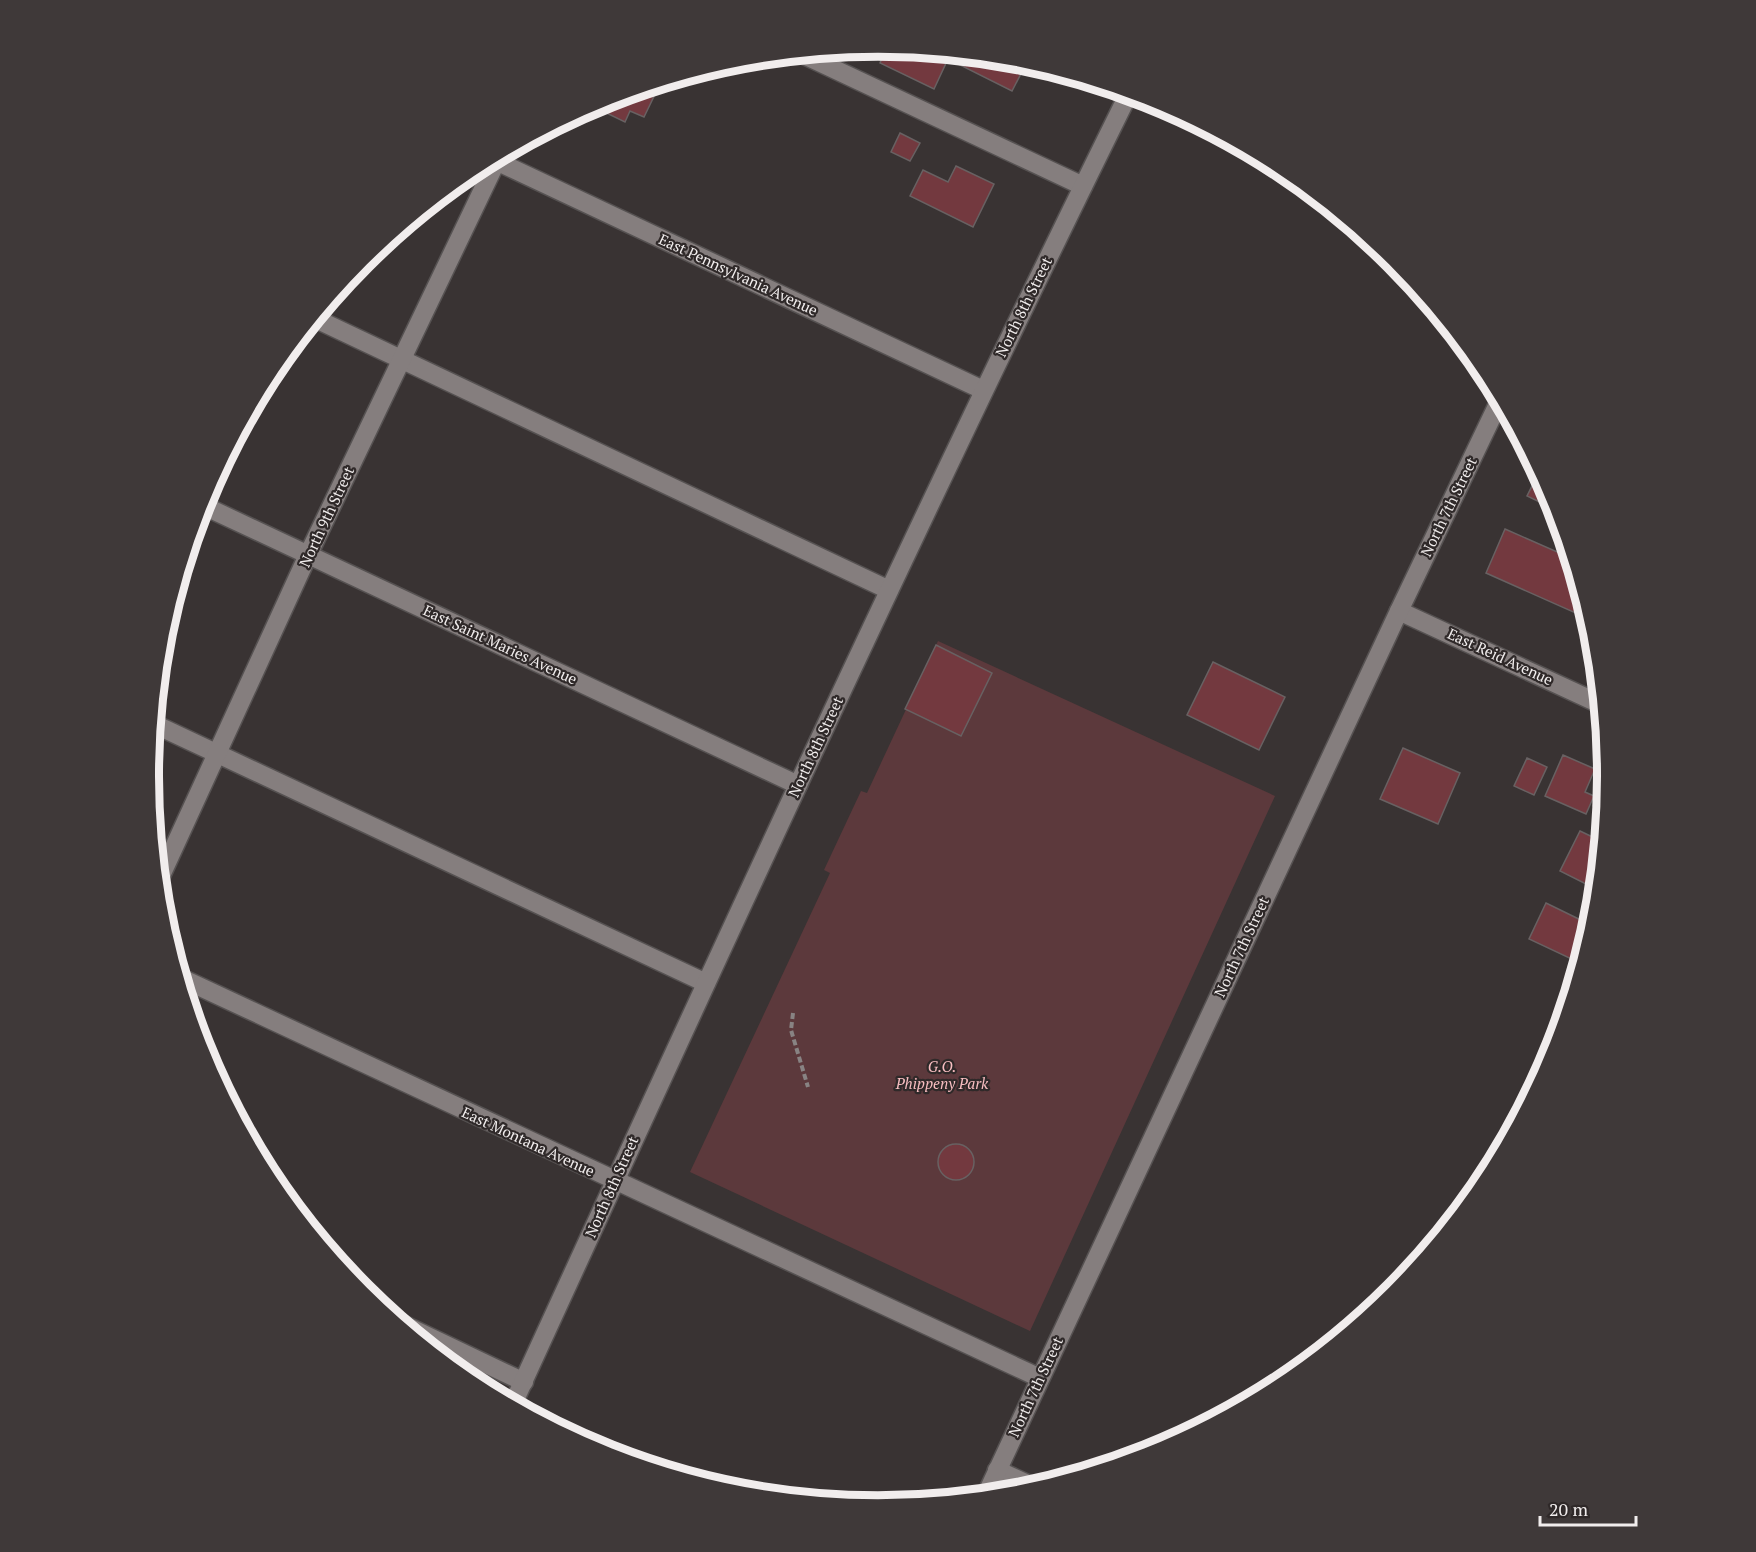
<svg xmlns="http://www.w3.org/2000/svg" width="1756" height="1552" font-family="'PT Serif',serif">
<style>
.green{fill:#5c393c}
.building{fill:#73393f;stroke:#686162;stroke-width:1.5}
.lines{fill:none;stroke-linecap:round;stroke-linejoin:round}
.minor-casing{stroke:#565252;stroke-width:21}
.path{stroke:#888383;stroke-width:4;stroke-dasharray:6 3;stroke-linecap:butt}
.minor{stroke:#857e7e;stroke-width:18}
.labels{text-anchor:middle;stroke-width:4.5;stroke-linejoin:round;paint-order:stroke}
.street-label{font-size:15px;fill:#f1eded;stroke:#2f2929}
.park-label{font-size:15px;font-style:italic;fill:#f8bec1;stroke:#2f2929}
.rim{fill:none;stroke:#f1eded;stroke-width:8}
</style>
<rect width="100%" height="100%" fill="#393333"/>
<path class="green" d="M938 641 1275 796 1030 1331 690 1172 830 873 824 870 861 791 867 793Z"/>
<g class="building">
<path d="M887 47 925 51 947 61 934 89 880 63Z"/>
<path d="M958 54 1021 61 1027 62 1012 91 954 62Z"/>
<path d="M660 84 644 117 630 111 625 122 598 109 602 101Z"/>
<path d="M900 133 920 143 910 161 891 152Z"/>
<path d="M956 166 994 184 973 227 910 196 923 170 948 182Z"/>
<path d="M1539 472 1552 497 1556 510 1527 496Z"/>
<path d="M1505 529 1571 558 1589 619 1486 573Z"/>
<path d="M936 645 992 673 961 736 905 709Z"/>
<path d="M1213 662 1285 697 1259 750 1187 715Z"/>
<path d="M1403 748 1460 773 1438 824 1380 799Z"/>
<path d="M1563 755 1595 769 1585 792 1594 796 1586 814 1545 796Z"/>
<path d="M1527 758 1547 767 1534 795 1514 786Z"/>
<path d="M1607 775V776L1604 811 1593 806Z"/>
<path d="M1580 831 1601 841 1596 889 1560 871Z"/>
<path d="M1546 903 1591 925 1580 963 1529 939Z"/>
<circle cx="956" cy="1162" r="18"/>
</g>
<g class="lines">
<defs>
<g id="minor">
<path d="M802 54 1083 186"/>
<path d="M492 159 983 390"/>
<path d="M314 318 889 590"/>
<path d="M202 505 798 785"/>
<path d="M1399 611 1600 704"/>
<path d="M154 724 706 983"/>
<path d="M159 880 308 555 499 156"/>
<path d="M181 978 1040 1378"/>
<path d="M402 1324 524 1382"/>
<path d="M513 1404C714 965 915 526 1129 93"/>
<path d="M997 1470 1034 1487"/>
<path d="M986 1495 1399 611 1500 400"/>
</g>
</defs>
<use href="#minor" class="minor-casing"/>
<path class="path" d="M793 1013 791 1030 808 1087"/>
<use href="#minor" class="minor"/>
</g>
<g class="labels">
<g class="street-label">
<text transform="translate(738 275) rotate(25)" y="5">East Pennsylvania Avenue</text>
<text transform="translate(1024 307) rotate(-64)" y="5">North 8th Street</text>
<text transform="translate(1449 507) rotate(-64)" y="5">North 7th Street</text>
<text transform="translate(327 517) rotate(-65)" y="5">North 9th Street</text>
<text transform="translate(500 645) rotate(25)" y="5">East Saint Maries Avenue</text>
<text transform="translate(1500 657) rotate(25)" y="5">East Reid Avenue</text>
<text transform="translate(816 747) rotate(-65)" y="5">North 8th Street</text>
<text transform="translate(1242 947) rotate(-65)" y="5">North 7th Street</text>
<text transform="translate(528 1142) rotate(25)" y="5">East Montana Avenue</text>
<text transform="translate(612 1187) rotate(-66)" y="5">North 8th Street</text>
<text transform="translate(1036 1387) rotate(-65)" y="5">North 7th Street</text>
</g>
<g class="park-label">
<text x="942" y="1072">G.O.<tspan x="942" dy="17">Phippeny Park</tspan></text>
</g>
</g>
<path d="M0 0H1756V1552H0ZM159 776a719 719 0 1 1 1438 0a719 719 0 1 1-1438 0Z" fill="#3f3939" fill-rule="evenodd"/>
<path class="rim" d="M159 776a719 719 0 1 1 1438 0a719 719 0 1 1-1438 0Z"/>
<path d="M1540 1516v9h96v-9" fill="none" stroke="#f1eded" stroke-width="3"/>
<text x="1549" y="1516" font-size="18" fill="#f1eded" stroke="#2f2929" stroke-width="4.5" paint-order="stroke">20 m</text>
</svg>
